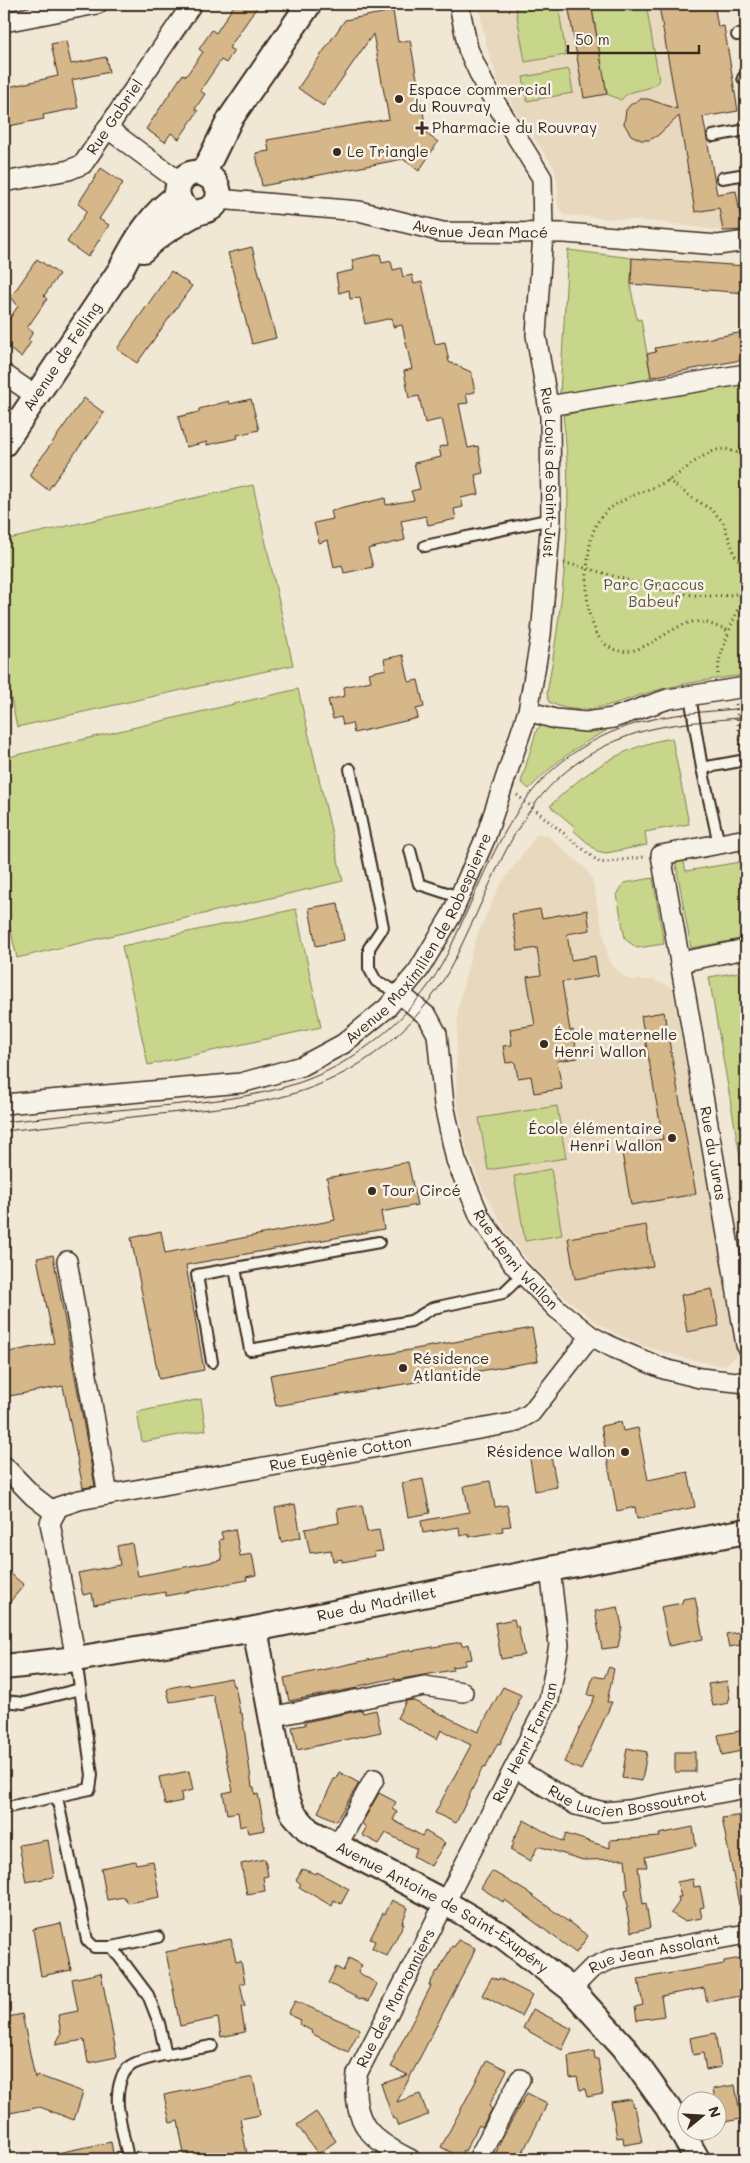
<svg xmlns="http://www.w3.org/2000/svg" width="750" height="2163" font-family="Mali,sans-serif">
<style>
.built{fill:#e8d9be}
.green{fill:#c7d68a;stroke:#818054}
.building{fill:#d6b789;stroke:#3b2a1e}
.lines{fill:none;stroke-linecap:round;stroke-linejoin:round}
.service-casing{stroke:#3b2a1e;stroke-width:14}
.minor-casing{stroke:#3b2a1e;stroke-width:22}
.tertiary-casing{stroke:#3b2a1e;stroke-width:28}
.path{stroke:#3b2a1e;stroke-width:3;stroke-dasharray:1 4;stroke-linecap:butt}
.service{stroke:#f7f3e8;stroke-width:10}
.minor{stroke:#f7f3e8;stroke-width:19}
.tertiary{stroke:#f7f3e8;stroke-width:24}
.tram{stroke:#3b2a1e;stroke-width:1}
.poi-dot{fill:#3b2a1e;stroke:#f7f3e8;stroke-width:2}
.labels{text-anchor:middle;stroke-width:5;stroke-linejoin:round;paint-order:stroke}
.poi-label{font-size:15px;fill:#3b2a1e;stroke:#f7f3e8;text-anchor:start}
.street-label{font-size:15px;fill:#3b2a1e;stroke:#f7f3e8}
.park-label{font-size:15px;fill:#5e5539;stroke:#f7f3e8}
</style>
<rect width="100%" height="100%" fill="#f0e7d5"/>
<filter id="ink" filterUnits="userSpaceOnUse"><feTurbulence type="fractalNoise" baseFrequency=".02" numOctaves="2"/><feDisplacementMap in="SourceGraphic" scale="10" xChannelSelector="R" yChannelSelector="G"/><feConvolveMatrix kernelMatrix="1 2 1 2 8 2 1 2 1" color-interpolation-filters="sRGB"/></filter>
<g filter="url(#ink)">
<g class="built">
<path d="M478 4H714L718 27 703 117 723 231 658 222 564 215 558 207V186L554 167 519 117 497 78 486 44Z"/>
<path d="M537 834 547 835 586 869 592 879 608 957 614 967 623 976 631 980H654L672 987 738 1354 724 1366 688 1359 644 1346 614 1333 593 1320 566 1298 530 1263 508 1235 484 1192 467 1150 457 1102 456 1075 458 1009 467 969 477 935 499 887Z"/>
</g>
<g class="green">
<path d="M515 4H558L566 55 525 62Z"/>
<path d="M617 4H646L659 80C650 94 631 86 621 100L607 94 592 8Z"/>
<path d="M569 69 573 93 527 101 523 77Z"/>
<path d="M568 250 632 258 631 289 637 320 641 319 651 377 647 378 648 383 582 394H560Z"/>
<path d="M746 381V675C719 678 692 682 666 688 628 696 587 722 549 702L547 693C563 603 575 506 563 415Z"/>
<path d="M253 485 293 665 17 727 4 666V540Z"/>
<path d="M298 689 343 881 17 958 4 901V758Z"/>
<path d="M543 725 584 732 606 729V731C576 746 552 765 529 789L521 782 537 729Z"/>
<path d="M672 738 689 824 645 832 647 845 606 853 597 851 573 830 575 827 550 806C584 772 623 746 672 738Z"/>
<path d="M683 858 686 871 746 861V938L691 948 675 859Z"/>
<path d="M653 878 664 944 637 948 625 939 617 895 624 883Z"/>
<path d="M296 909 321 1027 148 1065 122 946Z"/>
<path d="M746 971V1191L709 977Z"/>
<path d="M557 1106 566 1158 488 1170 479 1118Z"/>
<path d="M551 1169 562 1235 525 1241 514 1176Z"/>
<path d="M201 1399 206 1430 142 1442 137 1412Z"/>
</g>
<g class="building">
<path d="M235 4H259L229 48 234 51 226 63 221 60 200 91 205 94 195 109 198 111 179 139 171 133 165 142 146 129 183 74 186 76 203 52 199 49 212 30 216 33 218 30Z"/>
<path d="M568 4H591L607 94 584 98Z"/>
<path d="M671 4H714L718 27 724 26 738 111 703 117 717 194 736 191 743 230 723 231 719 208 695 212 679 116 657 136 649 140H641L631 135 624 124 626 110 630 105 640 99H648L677 109 659 6Z"/>
<path d="M393 11 398 42 410 40 427 134 438 142 419 171 403 159 262 186 256 153 269 151 267 140 389 119 373 34 323 106 298 88 345 20Z"/>
<path d="M66 41 71 64 106 57 109 72 72 80 78 108 43 115 44 119 4 127V88L58 76 51 44Z"/>
<path d="M101 168 123 183 99 219 109 225 88 257 67 242 87 211 78 204Z"/>
<path d="M252 247 276 338 252 344 228 253Z"/>
<path d="M380 254 382 263 391 261 393 270 401 268 403 277 412 275 414 284 422 282 435 344 445 342 449 362 471 372 475 392 466 394 468 403 459 404 468 448 478 446 483 473 475 475 479 494 461 498 463 507 454 509 456 519 428 525 426 516 401 521 405 540 368 549 373 567 344 573 342 565 334 567 328 540 319 543 314 523 333 519 331 511 385 498 386 505 414 500 411 491 420 489 414 463 441 457 439 447 448 445 442 419 425 423 419 396 409 398 404 371 412 369 402 325 393 327 392 318 365 324 360 298 350 299 349 290 339 293 336 274 354 270 352 260Z"/>
<path d="M632 258 746 266V293L631 284Z"/>
<path d="M37 259 59 274 44 296 47 299 27 328 33 332 28 340 31 342 21 357 4 345V327L18 306 11 297Z"/>
<path d="M171 271 192 286 137 363 117 349Z"/>
<path d="M744 332 746 359 651 377 647 354 656 352 655 348Z"/>
<path d="M84 398 104 413 48 490 29 475Z"/>
<path d="M251 399 259 430 237 435 238 438 207 445V442L186 447 178 417 199 412V409L229 401 230 404Z"/>
<path d="M403 655 409 682 418 680 424 707 416 709 418 718 354 733 352 723 343 725 341 717 333 719 328 700 345 696 344 687 371 681 369 673 386 669 384 659Z"/>
<path d="M338 903 344 940 316 946 309 908Z"/>
<path d="M540 909 542 918 587 910 590 930 567 934 571 960 595 956 598 976 562 982 570 1031 573 1030 578 1058 557 1061 562 1089 534 1093 531 1076 518 1078 515 1062 506 1063 503 1046 512 1045 510 1029 535 1025 527 977 541 975 537 948 518 951 512 914Z"/>
<path d="M664 1012 696 1194 631 1205 621 1147 663 1139 641 1016Z"/>
<path d="M408 1162 417 1205 381 1212 384 1229 186 1265 204 1370 159 1379 131 1238 161 1231 165 1253 335 1220 327 1178Z"/>
<path d="M646 1225 653 1266 575 1279 568 1238Z"/>
<path d="M53 1255 95 1486 83 1488 63 1386 4 1397V1353L54 1343 37 1258Z"/>
<path d="M712 1289 719 1326 687 1332 681 1295Z"/>
<path d="M532 1328 538 1361 276 1406 270 1375Z"/>
<path d="M621 1422 623 1431 638 1428 648 1480 688 1472 695 1507 637 1519 635 1507 617 1511 601 1426Z"/>
<path d="M551 1456 557 1487 535 1491 530 1459Z"/>
<path d="M423 1479 430 1513 408 1517 402 1483Z"/>
<path d="M490 1481 495 1507 507 1505 511 1526 502 1527 503 1531 469 1537V1534L460 1536 459 1527 423 1533 421 1521 469 1512 464 1486Z"/>
<path d="M295 1504 301 1537 281 1542 275 1508Z"/>
<path d="M362 1505 367 1532 379 1530 383 1551 374 1552 375 1556 342 1562V1559L333 1561 331 1550 310 1553 305 1529 339 1523 337 1509Z"/>
<path d="M235 1529 240 1556 252 1554 256 1575 246 1577 247 1580 166 1596 165 1592 94 1605 92 1593 83 1595 78 1573 120 1565 117 1546 132 1543 138 1576 222 1560 219 1540 223 1539 221 1532Z"/>
<path d="M4 1568 24 1585 4 1609Z"/>
<path d="M695 1597 703 1639 669 1646 661 1607 682 1603 683 1599Z"/>
<path d="M618 1607 622 1627 618 1647 602 1649 595 1611Z"/>
<path d="M514 1619 516 1627 518 1626 524 1655 501 1659 495 1623Z"/>
<path d="M746 1631V1644L729 1647 726 1634Z"/>
<path d="M461 1642 462 1646 469 1644 472 1659 465 1660V1665L452 1667 453 1670 395 1680V1678L359 1686 357 1688 289 1701 284 1678 396 1654V1653L411 1649V1651Z"/>
<path d="M609 1667 614 1669 607 1702H612L581 1770 564 1762 595 1696 588 1695 593 1676 604 1678Z"/>
<path d="M231 1678 233 1686 235 1685 240 1713H242L252 1787H254L255 1795 258 1794 265 1830 248 1833 246 1825 240 1827 238 1812 227 1814 223 1793 233 1791 213 1695 170 1702 167 1690 169 1688 189 1684V1686Z"/>
<path d="M727 1681 730 1699 728 1700 729 1703 713 1706 708 1684Z"/>
<path d="M503 1687 521 1695 517 1703 519 1704 500 1744 498 1743 485 1768 483 1767 456 1823 435 1813 471 1745 441 1730 437 1739 397 1718 406 1701 412 1700 478 1732Z"/>
<path d="M362 1710 363 1713 376 1710 381 1732 297 1750 292 1727 305 1725V1722Z"/>
<path d="M745 1730 746 1750 722 1755 718 1735Z"/>
<path d="M627 1748 647 1752 642 1781 622 1778Z"/>
<rect x="675" y="1752" width="20" height="20"/>
<path d="M189 1771 193 1790 181 1793 182 1801 165 1805 159 1777Z"/>
<path d="M339 1772 359 1783 336 1821 318 1812 334 1779H336Z"/>
<path d="M379 1793 396 1802 392 1809 397 1812 393 1820 422 1836 425 1831 445 1843 431 1866 413 1856 417 1849 386 1833 379 1844 362 1835 366 1828 362 1823Z"/>
<path d="M743 1815 746 1833V1905H739L722 1818Z"/>
<path d="M524 1820 563 1842 566 1834 610 1848V1840L660 1837 659 1834 693 1827 696 1846 645 1857 647 1867H638L643 1904 646 1903 650 1928 631 1932 626 1907H628L625 1890 628 1889 625 1859 583 1860 538 1846 530 1861 510 1850 514 1844 512 1842Z"/>
<path d="M48 1840 54 1877 26 1882 19 1845Z"/>
<path d="M265 1859 268 1876 263 1877 265 1891 247 1894 241 1864Z"/>
<path d="M135 1861 136 1864 153 1861 160 1897 128 1903 124 1897 107 1900 101 1868Z"/>
<path d="M302 1869 316 1874 317 1872 349 1889 341 1904 334 1900 332 1906 299 1887 301 1884 296 1880Z"/>
<path d="M492 1871 529 1893 588 1936 576 1953 505 1900 503 1902 481 1888Z"/>
<path d="M693 1879 694 1887 700 1886 704 1907 700 1908 702 1918 684 1921 671 1913 679 1902 678 1897H681L677 1882Z"/>
<path d="M392 1900 408 1908 402 1923H404L387 1956 372 1948 375 1941 370 1939 383 1913 385 1914Z"/>
<path d="M61 1923 71 1970 41 1976 33 1929Z"/>
<path d="M231 1939 236 1962 241 1961 245 1983H240L245 2007H241L245 2032 221 2037 218 2018 180 2026 166 1952Z"/>
<path d="M458 1940 475 1948 472 1957 397 2102 420 2094 428 2115 398 2126 395 2118 393 2119 381 2084 408 2075 391 2067 395 2060 393 2059 431 1986 429 1985 437 1971 438 1972 452 1946 454 1947Z"/>
<path d="M349 1958 362 1965 358 1972 377 1984 369 2001 361 1998 360 1999 328 1983 336 1967 343 1971Z"/>
<path d="M742 1958 743 1960H746V1995L707 2002 704 1988 661 1996 664 2016 637 2020 635 2007 643 2005 638 1979 724 1964V1961Z"/>
<path d="M101 1973 117 2057 88 2063 84 2040 55 2045 61 2034 58 2015 78 2011 72 1979Z"/>
<path d="M492 1977 498 1980 499 1978 532 1995 521 2016 482 1995Z"/>
<path d="M295 2001 360 2029 348 2052 311 2033 312 2031 299 2024 301 2020 288 2014Z"/>
<path d="M533 2009 572 2029 562 2050 523 2028Z"/>
<path d="M22 2014 35 2078 37 2075 83 2092 74 2120 40 2107 10 2113 8 2100 4 2099V2018Z"/>
<path d="M715 2033 721 2067 706 2070 703 2053 693 2055 690 2038Z"/>
<path d="M594 2051 595 2059H598L603 2094 587 2097 585 2089 580 2090 577 2077 570 2078 568 2056Z"/>
<path d="M487 2060 507 2070 489 2106 492 2109 482 2127 479 2125 465 2151 463 2150 460 2157 441 2147Z"/>
<path d="M253 2077 260 2115 240 2119 248 2159H185L178 2121 170 2123 164 2095Z"/>
<path d="M735 2085 741 2119 718 2123V2100H715L713 2089Z"/>
<path d="M527 2093 547 2103 544 2111 519 2159H493L502 2138Z"/>
<path d="M631 2099 633 2107 635 2106 642 2142 624 2145 623 2137 617 2138 611 2102Z"/>
<path d="M316 2112 336 2141 318 2154 297 2125Z"/>
<path d="M111 2142 114 2159H57V2153Z"/>
</g>
<g class="lines">
<defs>
<g id="service">
<path d="M737 35 746 34"/>
<path d="M743 78 746 77"/>
<path d="M713 136 746 130"/>
<path d="M722 178 746 174"/>
<path d="M425 546 551 519"/>
<path d="M690 696 702 768"/>
<path d="M350 769 383 927 369 948V968L376 981 399 993"/>
<path d="M719 844 702 768 746 760"/>
<path d="M410 850 419 884 459 897"/>
<path d="M235 1268 250 1350 411 1321 433 1308 503 1293 523 1274"/>
<path d="M212 1362 197 1275 379 1242"/>
<path d="M4 1701 24 1703 80 1689"/>
<path d="M57 1797 87 1940 94 1947H112L148 1995 159 2023 166 2055"/>
<path d="M4 1808 90 1789 92 1775 76 1659"/>
<path d="M112 1947 158 1937"/>
<path d="M128 2159C125 2142 120 2124 118 2106 117 2093 119 2075 130 2066 141 2057 196 2049 212 2046"/>
</g>
<g id="minor">
<path id="s1" d="M459 4 468 49 484 84 542 178 543 234 536 335 550 416 551 519 541 635 528 711"/>
<path d="M4 22 97 4"/>
<path d="M107 128 180 182"/>
<path id="s2" d="M4 182 69 170 83 164 192 4"/>
<path id="s3" d="M217 199 359 211 442 232 565 233 718 245 746 241"/>
<path d="M4 374 36 396"/>
<path d="M548 406 746 374"/>
<path d="M746 839 661 855 680 962 746 949"/>
<path id="s4" d="M680 962 746 1345"/>
<path id="s5" d="M399 993 428 1017 437 1034 444 1105 456 1160 480 1217 514 1265 557 1309 591 1336 614 1348 664 1369 700 1378 746 1383"/>
<path id="s6" d="M4 1104 241 1083 302 1066 343 1044 387 1008 418 971 451 916 485 839 528 711 555 719 586 722 613 718 668 699 746 687"/>
<path d="M67 1261 108 1495"/>
<path d="M4 1466 33 1496 55 1513"/>
<path id="s7" d="M76 1659 50 1523 58 1507 79 1500 513 1423 531 1413 591 1336"/>
<path d="M271 1717 424 1686 463 1692"/>
<path id="s8" d="M515 1768 576 1805 604 1812 628 1810 746 1788"/>
<path d="M337 1846 374 1779"/>
<path id="s9" d="M571 1989 592 1968 614 1958 746 1934"/>
<path id="s10" d="M410 2159C369 2139 351 2122 357 2074L549 1700 559 1645 550 1569"/>
<path d="M478 2159 520 2079"/>
</g>
<g id="tertiary">
<path d="M202 173 208 164 230 119 309 4"/>
<path d="M143 250C157 235 175 225 193 215 201 210 210 212 216 203 228 181 195 161 181 181 171 195 182 209 196 213"/>
<path id="s11" d="M4 444 121 269C134 243 152 212 178 196"/>
<path id="s12" d="M255 1629 286 1796 293 1813 309 1831 444 1902 504 1937 571 1989 624 2047 668 2108 697 2159"/>
<path id="s13" d="M4 1667 76 1659 255 1629 550 1569 746 1531"/>
</g>
</defs>
<use href="#service" class="service-casing"/>
<use href="#minor" class="minor-casing"/>
<use href="#tertiary" class="tertiary-casing"/>
<g class="path">
<path d="M746 457C736 452 726 446 714 451 698 457 684 471 669 480 646 493 609 499 596 525 586 546 585 589 589 612 590 619 594 626 596 633 599 638 604 644 609 647 637 664 666 627 692 622 705 620 717 627 729 631L737 611 746 604"/>
<path d="M668 480 691 497 712 510 723 522 735 555 746 571"/>
<path d="M564 563C624 575 684 607 746 592"/>
<path d="M718 674 719 661 729 631"/>
<path d="M736 704 741 748"/>
<path d="M517 795 600 863 644 857"/>
</g>
<use href="#service" class="service"/>
<use href="#minor" class="minor"/>
<use href="#tertiary" class="tertiary"/>
<g class="tram">
<path d="M4 1122C53 1117 102 1111 151 1107 218 1100 288 1097 347 1060 380 1040 409 1013 431 982 446 960 456 935 467 911 504 828 534 758 628 726 666 713 707 712 746 708"/>
<path d="M4 1131C56 1125 108 1120 160 1114 236 1106 298 1104 364 1061 393 1042 419 1016 439 987 453 966 462 943 473 921 510 840 534 774 623 738 662 722 706 722 746 717"/>
</g>
</g>
</g>
<g class="poi-dot">
<circle cx="399" cy="99" r="5"/>
<path d="M419.5 120.5h5v5h5v5h-5v5h-5v-5h-5v-5h5z"/>
<circle cx="337" cy="152" r="5"/>
<circle cx="544" cy="1044" r="5"/>
<circle cx="672" cy="1138" r="5"/>
<circle cx="372" cy="1191" r="5"/>
<circle cx="403" cy="1368" r="5"/>
<circle cx="625" cy="1452" r="5"/>
</g>
<g class="labels">
<g class="poi-label">
<text x="409" y="95">Espace commercial<tspan x="409" dy="17">du Rouvray</tspan></text>
<text x="432" y="133">Pharmacie du Rouvray</text>
<text x="347" y="157">Le Triangle</text>
<text x="554" y="1040">École maternelle<tspan x="554" dy="17">Henri Wallon</tspan></text>
<text x="662" y="1134" text-anchor="end">École élémentaire<tspan x="662" dy="17">Henri Wallon</tspan></text>
<text x="382" y="1196">Tour Circé</text>
<text x="413" y="1364">Résidence<tspan x="413" dy="17">Atlantide</tspan></text>
<text x="615" y="1457" text-anchor="end">Résidence Wallon</text>
</g>
<g class="street-label">
<text dy="5" stroke="none"><textPath href="#s2" startOffset="138">Rue Gabriel</textPath></text>
<text dy="5" stroke="none"><textPath href="#s3" startOffset="266">Avenue Jean Macé</textPath></text>
<text dy="5" stroke="none"><textPath href="#s11" startOffset="105">Avenue de Felling</textPath></text>
<text dy="5" stroke="none"><textPath href="#s1" startOffset="491">Rue Louis de Saint-Just</textPath></text>
<text dy="5" stroke="none"><textPath href="#s6" startOffset="480">Avenue Maximilien de Robespierre</textPath></text>
<text dy="5" stroke="none"><textPath href="#s4" startOffset="194">Rue du Juras</textPath></text>
<text dy="5" stroke="none"><textPath href="#s5" startOffset="302">Rue Henri Wallon</textPath></text>
<text dy="5" stroke="none"><textPath href="#s7" startOffset="444">Rue Eugènie Cotton</textPath></text>
<text dy="5" stroke="none"><textPath href="#s13" startOffset="378">Rue du Madrillet</textPath></text>
<text dy="5" stroke="none"><textPath href="#s10" startOffset="482">Rue Henri Farman</textPath></text>
<text dy="5" stroke="none"><textPath href="#s8" startOffset="122">Rue Lucien Bossoutrot</textPath></text>
<text dy="5" stroke="none"><textPath href="#s12" startOffset="366">Avenue Antoine de Saint-Exupéry</textPath></text>
<text dy="5" stroke="none"><textPath href="#s9" startOffset="94">Rue Jean Assolant</textPath></text>
<text dy="5" stroke="none"><textPath href="#s10" startOffset="195">Rue des Marronniers</textPath></text>
</g>
<g class="park-label">
<text x="654" y="590">Parc Graccus<tspan x="654" dy="17">Babeuf</tspan></text>
</g>
</g>
<rect width="750" height="2163" fill="none" stroke="#f7f3e8" stroke-width="20"/>
<rect x="10" y="10" width="730" height="2143" fill="none" stroke="#3b2a1e" stroke-width="2" filter="url(#ink)"/>
<g transform="translate(702 2116) rotate(72)"><circle r="24" fill="#f7f3e8" stroke="#aca397"/>
<path d="M0-4L9 19L0 12L-9 19Z" fill="#3b2a1e"/>
<text y="-8" font-size="14" font-weight="bold" text-anchor="middle" fill="#3b2a1e">N</text>
</g>
<path d="M568 45v8h131v-8" fill="none" stroke="#3b2a1e" stroke-width="2.5"/>
<text x="575" y="45" font-size="15" fill="#3b2a1e" stroke="#f7f3e8" stroke-width="4" paint-order="stroke">50 m</text>
</svg>
